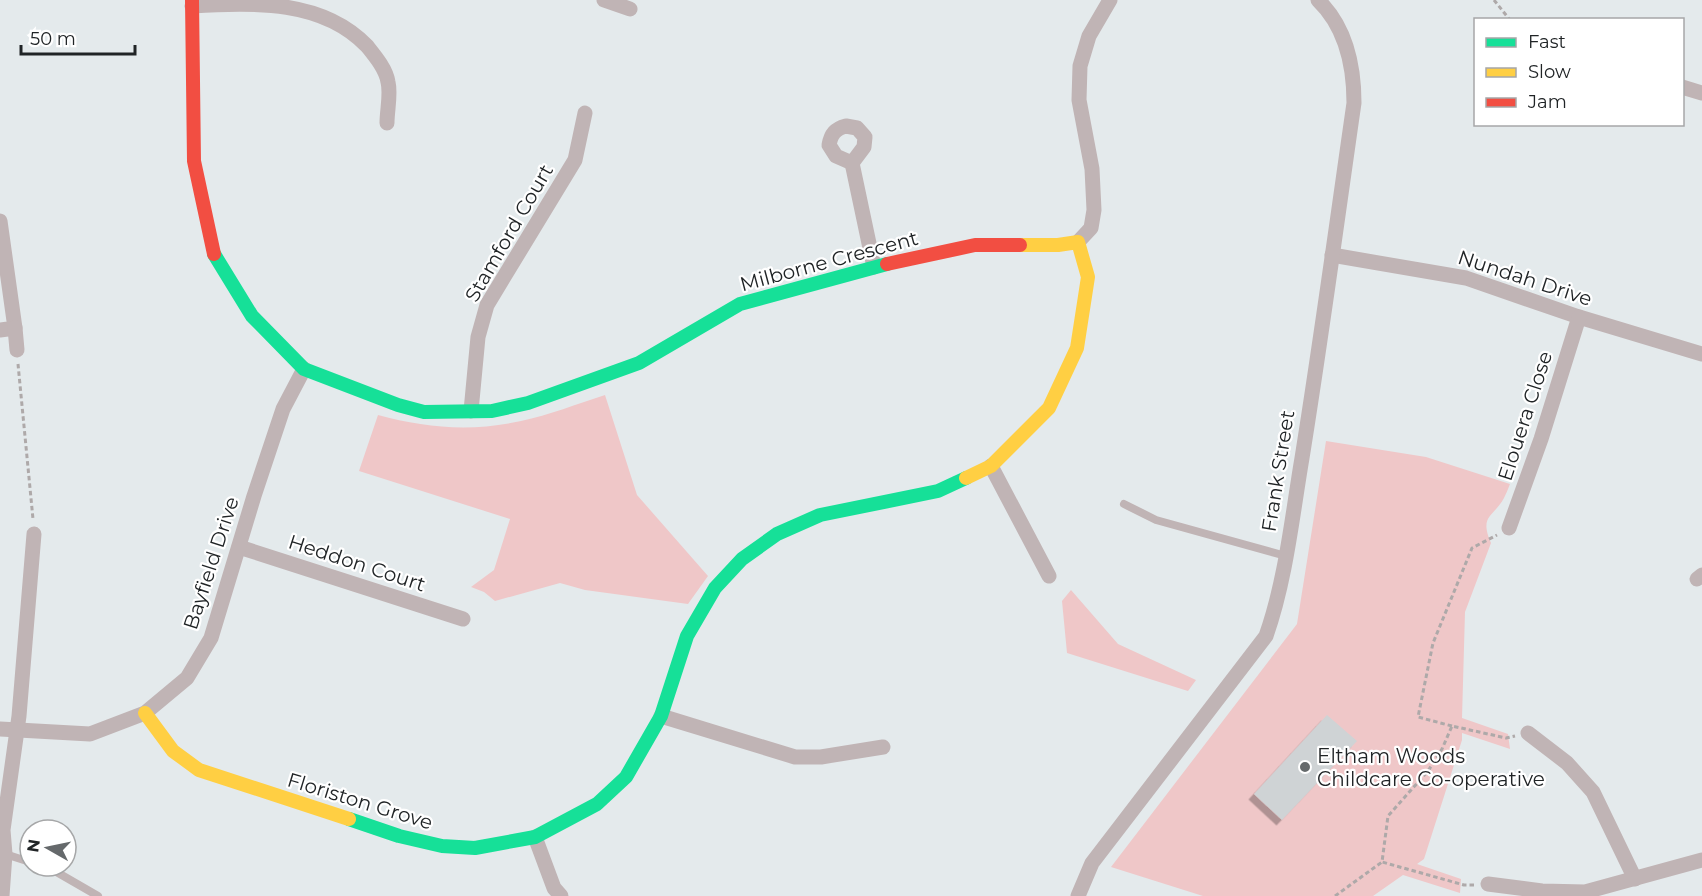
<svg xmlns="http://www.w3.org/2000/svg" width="1702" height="896" font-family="Montserrat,sans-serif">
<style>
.green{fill:#efc7c8}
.building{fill:#cfd3d5;filter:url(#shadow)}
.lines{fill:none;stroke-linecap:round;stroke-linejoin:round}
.path{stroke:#aea9a9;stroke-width:3;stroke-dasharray:4.5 3;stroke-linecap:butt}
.lane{stroke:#c0b4b5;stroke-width:8}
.street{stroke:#c0b4b5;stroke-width:15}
.fast{stroke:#16e098;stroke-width:14}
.slow{stroke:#ffcf43;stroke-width:14}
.jam{stroke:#f24e42;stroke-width:14}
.poi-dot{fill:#65696b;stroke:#fff;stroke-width:2}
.labels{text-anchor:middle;stroke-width:4.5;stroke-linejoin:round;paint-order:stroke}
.street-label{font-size:20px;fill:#202426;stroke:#fff}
.poi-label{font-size:20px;fill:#202426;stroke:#fff;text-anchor:start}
</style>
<defs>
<filter id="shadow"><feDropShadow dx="-5.5" dy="5.5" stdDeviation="0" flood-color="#0004"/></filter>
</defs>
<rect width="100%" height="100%" fill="#e4eaec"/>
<g class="green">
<path d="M605 395 637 495 708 576 688 604 585 590 560 583 495 601 484 592 471 587 494 570 510 519 359 471 378 415C425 428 472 432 521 421 549 415 577 404 605 395Z"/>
<path d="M1326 441 1426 457 1510 484C1508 489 1506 494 1504 498 1493 518 1479 515 1491 543L1465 612 1462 718 1508 734 1510 749 1462 733V740L1424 859 1417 864 1461 879 1460 893 1403 875 1373 896H1203L1111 867 1297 624Z"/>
<path d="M1071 590 1118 644 1196 680 1188 691 1067 653 1062 601Z"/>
</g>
<path class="building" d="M1327 715 1357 741 1282 820 1254 794Z"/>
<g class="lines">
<g class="path">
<path d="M1494 0 1510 20"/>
<path d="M18 364 33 519"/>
<path d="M1452 726 1418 717 1433 643 1472 548 1497 535"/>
<path d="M1474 885H1464L1382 862 1388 816 1428 771 1442 749 1452 726 1506 738 1515 736"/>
<path d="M1335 896 1382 862"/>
</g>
<g class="lane">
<path d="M1124 504 1156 520 1286 556"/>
<path d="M5 854 30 862"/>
<path d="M41 866 53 870 98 896"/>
</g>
<g class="street">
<path d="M604 0 630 9"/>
<path d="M192 6C255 2 323 0 367 46 375 56 386 69 388 82 391 94 387 110 387 123"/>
<path d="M1682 87 1702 93"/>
<path d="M846 126 857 128 865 137 864 147 852 163 836 156 829 145C831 134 835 129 846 126Z"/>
<path d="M852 163 874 267"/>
<path d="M0 221 15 328 0 330"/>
<path d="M1078 242 1091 228 1094 210 1092 169 1079 100 1080 66 1089 36 1110 0"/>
<path d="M1332 255 1466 278 1579 317 1702 354"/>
<path d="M15 328 17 350"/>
<path d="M471 411 478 337 487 305 575 160 585 113"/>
<path d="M991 466 1049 576"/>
<path d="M1509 528 1541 439 1579 317"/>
<path d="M239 547 463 619"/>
<path d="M1697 579 1702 575"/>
<path d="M661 716 795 757H821L883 747"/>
<path d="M0 729 90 734 145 713 187 678 211 638 254 496 283 409 304 369"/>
<path d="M1528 733 1567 763 1593 792 1635 879"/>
<path d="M535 837 554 888 561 896"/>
<path d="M1488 884 1542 891 1585 892 1702 860"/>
<path d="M2 896 5 854 3 830 19 716 34 534"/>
<path d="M1078 896 1092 863 1266 636C1286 579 1292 517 1302 458 1321 340 1337 221 1354 103 1354 65 1346 27 1318 0"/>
</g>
<g class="fast">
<path d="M214 254 252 316 304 369 398 405 424 412 492 411 528 403 639 363 740 304 887 264"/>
<path d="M349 819 399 836 442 846 475 848 535 837 597 804 626 777 661 716 687 636 715 588 742 559 777 534 820 515 938 491 966 478"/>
</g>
<g class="slow">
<path d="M966 478 991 466 1049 408 1077 348 1088 277 1078 242 1058 245H1020"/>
<path d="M145 713 173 751 199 770 349 819"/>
</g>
<g class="jam">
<path d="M192 0 194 161 214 254"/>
<path d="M887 264 975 245H1020"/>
</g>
</g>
<circle class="poi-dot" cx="1305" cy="767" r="6"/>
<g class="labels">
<g class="street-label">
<text transform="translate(509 233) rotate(-60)" y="7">Stamford Court</text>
<text transform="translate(829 261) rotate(-15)" y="7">Milborne Crescent</text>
<text transform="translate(1525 278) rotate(18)" y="7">Nundah Drive</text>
<text transform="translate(1525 416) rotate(-72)" y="7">Elouera Close</text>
<text transform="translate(1278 471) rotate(-81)" y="7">Frank Street</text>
<text transform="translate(211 563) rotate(-72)" y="7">Bayfield Drive</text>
<text transform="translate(357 563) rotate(18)" y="7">Heddon Court</text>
<text transform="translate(360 801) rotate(17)" y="7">Floriston Grove</text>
</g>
<g class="poi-label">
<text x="1317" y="763">Eltham Woods<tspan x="1317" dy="23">Childcare Co-operative</tspan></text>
</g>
</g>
<rect x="1474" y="18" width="210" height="108" fill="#ffffff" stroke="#a6a7a8" stroke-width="1.5"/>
<rect x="1486" y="38" width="30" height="9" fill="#16e098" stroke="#a6a7a8" stroke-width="1.5"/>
<text x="1528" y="48" font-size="18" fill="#202426">Fast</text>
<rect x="1486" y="68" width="30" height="9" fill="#ffcf43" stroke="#a6a7a8" stroke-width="1.5"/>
<text x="1528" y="78" font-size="18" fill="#202426">Slow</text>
<rect x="1486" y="98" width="30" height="9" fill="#f24e42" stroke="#a6a7a8" stroke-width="1.5"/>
<text x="1528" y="108" font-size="18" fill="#202426">Jam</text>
<g transform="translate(48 848) rotate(279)"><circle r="28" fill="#ffffff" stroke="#a6a7a8" stroke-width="1.5"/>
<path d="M0-4.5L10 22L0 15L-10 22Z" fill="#65696b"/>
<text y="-9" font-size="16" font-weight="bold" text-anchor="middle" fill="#202426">N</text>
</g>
<path d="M21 45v9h114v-9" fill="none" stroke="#202426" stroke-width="3"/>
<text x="30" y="45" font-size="18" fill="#202426" stroke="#ffffff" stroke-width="4.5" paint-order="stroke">50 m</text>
</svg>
